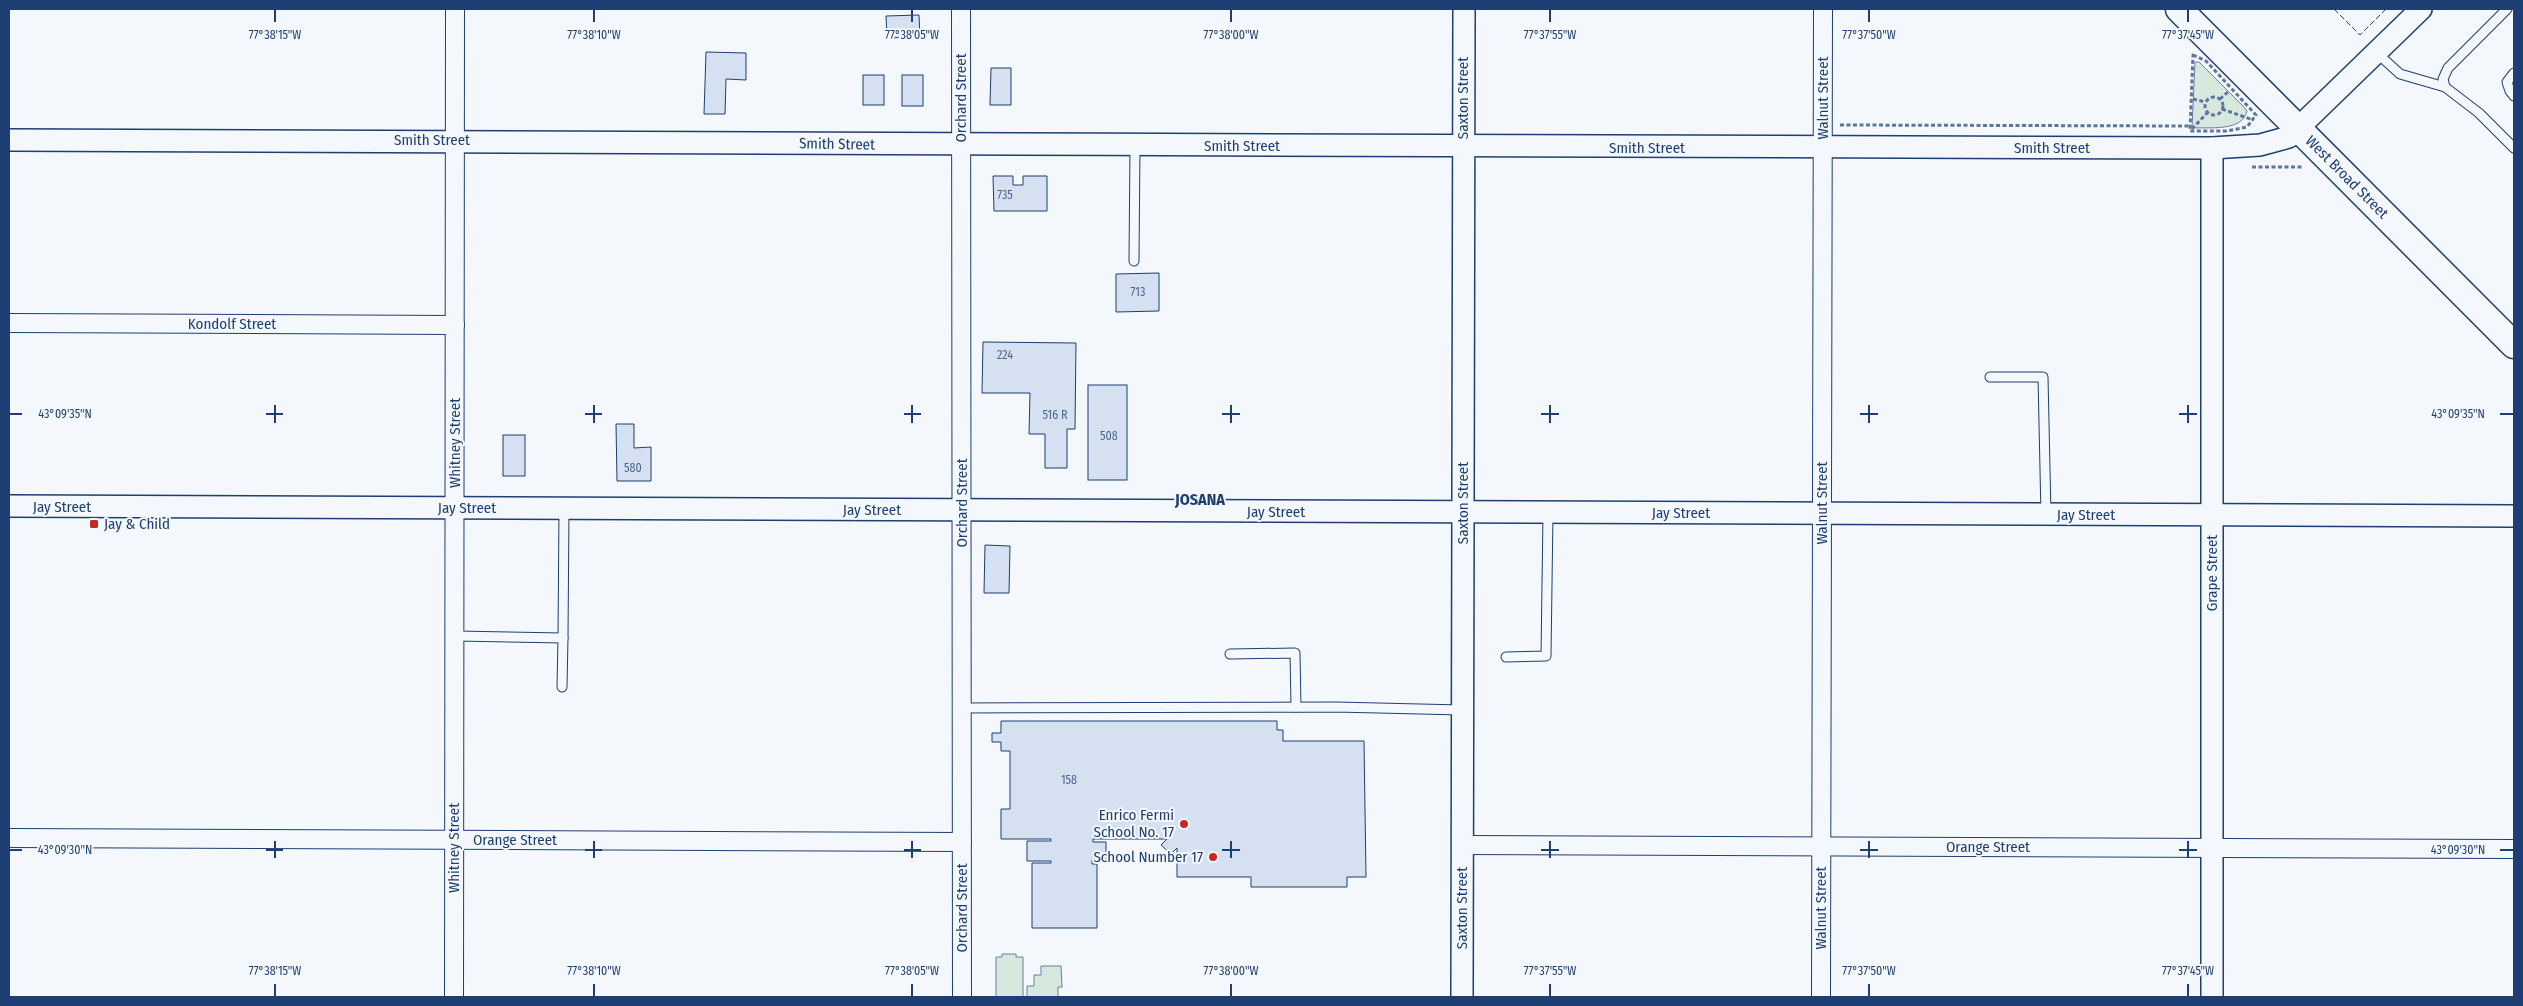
<svg xmlns="http://www.w3.org/2000/svg" width="2523" height="1006" font-family="'Fira Sans Condensed',sans-serif">
<style>
.green{fill:#d7e8df;stroke:#687fa3}
.building{fill:#d5e0f0;stroke:#1d3f73}
.lines{fill:none;stroke-linecap:round;stroke-linejoin:round}
.service-casing{stroke:#1d3f73;stroke-width:11}
.minor-casing{stroke:#1d3f73;stroke-width:20}
.tertiary-casing{stroke:#1d3f73;stroke-width:24}
.primary-casing{stroke:#1d3f73;stroke-width:29}
.path{stroke:#5e769c;stroke-width:3;stroke-dasharray:4 2.5;stroke-linecap:butt}
.service{stroke:#f4f7fb;stroke-width:9}
.minor{stroke:#f4f7fb;stroke-width:18}
.tertiary{stroke:#f4f7fb;stroke-width:21}
.primary{stroke:#f4f7fb;stroke-width:26}
.fence{stroke:#1d3f73;stroke-width:1;stroke-dasharray:6 2.5;stroke-linecap:butt}
.ticks{fill:none;stroke:#1d3f73;stroke-width:2}
.poi-dot{fill:#c62828;stroke:#f4f7fb;stroke-width:2}
.labels{text-anchor:middle;stroke-width:4;stroke-linejoin:round;paint-order:stroke}
.number-label{font-size:12px;fill:#4b6792}
.street-label{font-size:15px;fill:#1d3f73;stroke:#f4f7fb}
.poi-label{font-size:15px;fill:#1d3f73;stroke:#f4f7fb;text-anchor:end}
.neighbourhood-label{font-size:16px;font-weight:bold;fill:#1d3f73;stroke:#f4f7fb}
.ticks-label{font-size:12px;text-anchor:middle;fill:#1d3f73;stroke:#f4f7fb;stroke-width:4;stroke-linejoin:round;paint-order:stroke}
</style>
<rect width="100%" height="100%" fill="#f4f7fb"/>
<g class="green">
<path d="M2195 62H2199L2244 107 2247 111C2242 132 2210 127 2192 128Z"/>
<path d="M1002 954H1016V957H1023V997H996V957H1002Z"/>
<path d="M1041 966H1061L1062 987H1058V997H1027V986H1034V975H1041Z"/>
</g>
<g class="building">
<path d="M919 15 920 37 887 38 886 16Z"/>
<path d="M706 52 746 53V80L726 79 725 114H704Z"/>
<path d="M991 68H1011V105H990Z"/>
<rect x="863" y="75" width="21" height="30"/>
<rect x="902" y="75" width="21" height="31"/>
<path d="M993 176H1013V185H1023V176H1047V211H994Z"/>
<path d="M1159 273V311L1116 312V274Z"/>
<path d="M983 342 1076 343 1075 429H1067V468H1045V434H1029L1030 393H982Z"/>
<rect x="1088" y="385" width="39" height="95"/>
<path d="M616 424H634V448L651 447V481H617Z"/>
<rect x="503" y="435" width="22" height="41"/>
<path d="M985 545 1010 546 1009 593H984Z"/>
<path d="M1001 721H1277V730H1283V741H1364L1366 877H1347V887H1251V877H1177V848L1171 854 1161 845 1167 839H1093V842H1106V860H1092V864H1097V928H1032V863H1051V861H1027V841H1051V839H1001V809H1010V751H1001V742H992V733H1001Z"/>
</g>
<g class="lines">
<defs>
<g id="service">
<path d="M2507 9 2448 68 2443 79 2445 87 2479 113 2514 148"/>
<path d="M2377 53 2400 74 2445 87"/>
<path d="M2514 73 2507 82 2510 91 2514 96"/>
<path d="M1134 261 1135 146"/>
<path d="M1990 377H2043L2046 515"/>
<path d="M455 636 563 638 564 509"/>
<path d="M1230 654 1295 653 1296 707"/>
<path d="M1506 657 1546 656 1548 513"/>
<path d="M562 687 563 638"/>
<path d="M962 708 1336 707 1462 710"/>
</g>
<g id="minor">
<path d="M961 9 962 997"/>
<path d="M9 323 455 325"/>
<path d="M9 838 962 842"/>
<path d="M1462 845 2514 849"/>
<path d="M454 997 455 9"/>
<path d="M1821 997 1823 9"/>
</g>
<g id="tertiary">
<path d="M9 140C743 140 1478 149 2212 148L2260 145 2289 137 2421 9"/>
<path d="M9 506 2514 516"/>
<path d="M1462 997 1464 9"/>
<path d="M2212 997V148"/>
</g>
<path id="primary" d="M2179 9 2514 345"/>
</defs>
<use href="#service" class="service-casing"/>
<use href="#minor" class="minor-casing"/>
<use href="#tertiary" class="tertiary-casing"/>
<use href="#primary" class="primary-casing"/>
<g class="path">
<path d="M2193 55 2206 61 2256 115 2247 127 2227 131H2190Z"/>
<circle cx="2214" cy="106" r="9"/>
<path d="M2193 99 2205 102"/>
<path d="M2220 99 2229 91"/>
<path d="M2222 109 2253 120"/>
<path d="M1840 125 2190 126"/>
<path d="M2192 129 2208 112"/>
<path d="M2252 167H2304"/>
</g>
<use href="#service" class="service"/>
<use href="#minor" class="minor"/>
<use href="#tertiary" class="tertiary"/>
<use href="#primary" class="primary"/>
<path class="fence" d="M2334 9 2360 35 2386 9"/>
</g>
<path class="ticks" d="M275 10V22M594 10V22M912 10V22M1231 10V22M1550 10V22M1869 10V22M2188 10V22M275 405V423M594 405V423M912 405V423M1231 405V423M1550 405V423M1869 405V423M2188 405V423M10 414H22M266 414H283M585 414H602M904 414H921M1222 414H1240M1541 414H1559M1860 414H1878M2179 414H2197M2500 414H2513M275 841V858M594 841V858M912 841V858M1231 841V858M1550 841V858M1869 841V858M2188 841V858M10 850H22M266 850H283M585 850H602M904 850H921M1222 850H1240M1541 850H1559M1860 850H1878M2179 850H2197M2500 850H2513M275 984V996M594 984V996M912 984V996M1231 984V996M1550 984V996M1869 984V996M2188 984V996"/>
<g class="poi-dot">
<rect x="89" y="519" width="10" height="10" rx="2.5"/>
<circle cx="1184" cy="824" r="5"/>
<circle cx="1213" cy="857" r="5"/>
</g>
<g class="labels">
<g class="number-label">
<text x="1005" y="199">735</text>
<text x="1138" y="296">713</text>
<text x="1005" y="359">224</text>
<text x="1055" y="419">516 R</text>
<text x="1109" y="440">508</text>
<text x="633" y="472">580</text>
<text x="1069" y="784">158</text>
</g>
<g class="street-label">
<text transform="translate(961 98) rotate(-90)" y="5">Orchard Street</text>
<text transform="translate(1463 98) rotate(-90)" y="5">Saxton Street</text>
<text transform="translate(1823 98) rotate(-90)" y="5">Walnut Street</text>
<text x="432" y="145">Smith Street</text>
<text transform="translate(837 144) rotate(1)" y="5">Smith Street</text>
<text x="1242" y="151">Smith Street</text>
<text x="1647" y="153">Smith Street</text>
<text x="2052" y="153">Smith Street</text>
<text transform="translate(2347 177) rotate(45)" y="5">West Broad Street</text>
<text x="232" y="329">Kondolf Street</text>
<text transform="translate(455 443) rotate(-90)" y="5">Whitney Street</text>
<text transform="translate(962 503) rotate(-90)" y="5">Orchard Street</text>
<text transform="translate(1463 503) rotate(-90)" y="5">Saxton Street</text>
<text transform="translate(1822 503) rotate(-90)" y="5">Walnut Street</text>
<text x="62" y="512">Jay Street</text>
<text x="467" y="513">Jay Street</text>
<text x="872" y="515">Jay Street</text>
<text x="1276" y="517">Jay Street</text>
<text x="1681" y="518">Jay Street</text>
<text x="2086" y="520">Jay Street</text>
<text transform="translate(2212 573) rotate(-90)" y="5">Grape Street</text>
<text x="515" y="845">Orange Street</text>
<text x="1988" y="852">Orange Street</text>
<text transform="translate(454 848) rotate(-90)" y="5">Whitney Street</text>
<text transform="translate(962 908) rotate(-90)" y="5">Orchard Street</text>
<text transform="translate(1462 908) rotate(-90)" y="5">Saxton Street</text>
<text transform="translate(1821 908) rotate(-90)" y="5">Walnut Street</text>
</g>
<g class="poi-label">
<text x="104" y="529" text-anchor="start">Jay &amp; Child</text>
<text x="1174" y="820">Enrico Fermi<tspan x="1174" dy="17">School No. 17</tspan></text>
<text x="1203" y="862">School Number 17</text>
</g>
<g class="neighbourhood-label">
<text x="1200" y="505">JOSANA</text>
</g>
</g>
<g class="ticks-label">
<text x="275" y="39">77°38'15"W</text>
<text x="594" y="39">77°38'10"W</text>
<text x="912" y="39">77°38'05"W</text>
<text x="1231" y="39">77°38'00"W</text>
<text x="1550" y="39">77°37'55"W</text>
<text x="1869" y="39">77°37'50"W</text>
<text x="2188" y="39">77°37'45"W</text>
<text x="65" y="418">43°09'35"N</text>
<text x="2458" y="418">43°09'35"N</text>
<text x="65" y="854">43°09'30"N</text>
<text x="2458" y="854">43°09'30"N</text>
<text x="275" y="975">77°38'15"W</text>
<text x="594" y="975">77°38'10"W</text>
<text x="912" y="975">77°38'05"W</text>
<text x="1231" y="975">77°38'00"W</text>
<text x="1550" y="975">77°37'55"W</text>
<text x="1869" y="975">77°37'50"W</text>
<text x="2188" y="975">77°37'45"W</text>
</g>
<rect width="2523" height="1006" fill="none" stroke="#1d3f73" stroke-width="20"/>
</svg>
